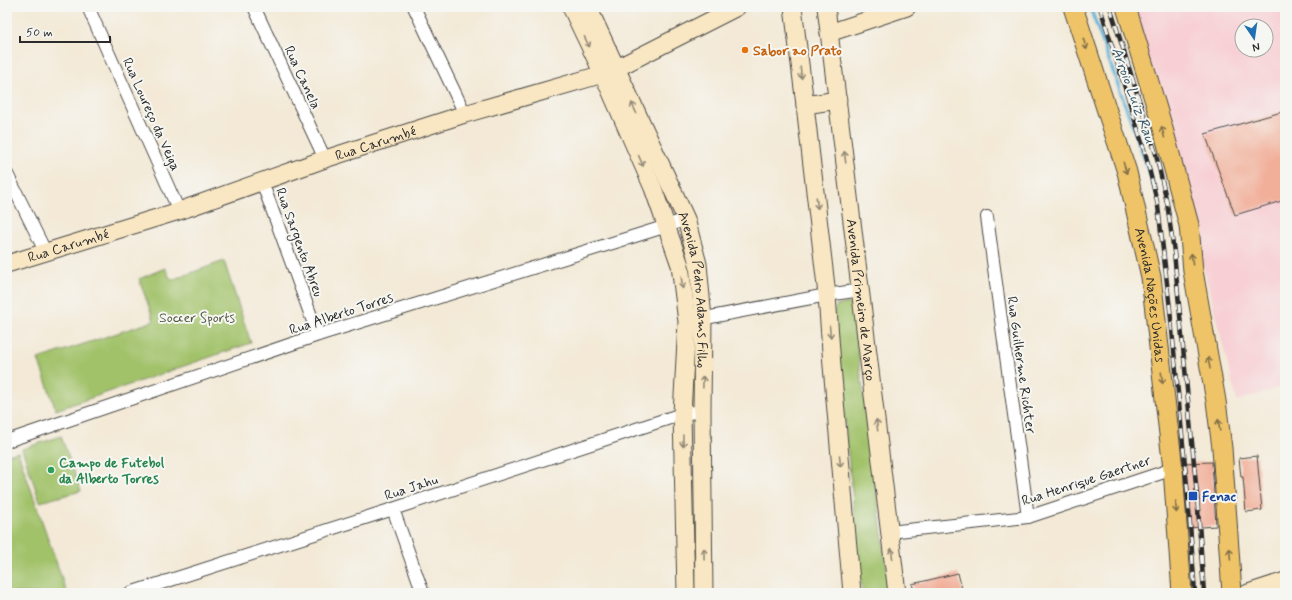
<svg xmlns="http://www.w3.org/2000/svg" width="1292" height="600" font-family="Mynerve,sans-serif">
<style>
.built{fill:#f7cfd4;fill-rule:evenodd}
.green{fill:#a2c26b;stroke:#66764b}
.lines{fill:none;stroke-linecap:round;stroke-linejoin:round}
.stream{stroke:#5fb4db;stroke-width:3.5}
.building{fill:#f1ae98}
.street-casing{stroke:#494845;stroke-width:14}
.secondary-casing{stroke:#494845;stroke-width:19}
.primary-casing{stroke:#494845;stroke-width:21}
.street{stroke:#fff;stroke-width:12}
.secondary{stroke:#f9e7c3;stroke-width:17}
.primary{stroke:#efc469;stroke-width:19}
.rail-casing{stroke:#2b2b2b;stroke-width:4.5}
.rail{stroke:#f6f6f2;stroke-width:3;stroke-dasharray:9;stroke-linecap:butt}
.oneway{stroke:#928977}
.oneway2{stroke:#837047}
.food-dot{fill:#e8710a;stroke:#f6f6f2;stroke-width:1.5}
.leisure-dot{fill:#2e9e5b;stroke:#f6f6f2;stroke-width:1.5}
.transit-dot{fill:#1a4fb4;stroke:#f6f6f2;stroke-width:1.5}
.labels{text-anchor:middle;stroke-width:4;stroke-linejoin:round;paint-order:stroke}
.food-label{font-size:14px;font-weight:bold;fill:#c56008;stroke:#f6f6f2;text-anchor:start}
.street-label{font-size:14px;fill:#2b2b2b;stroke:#f6f6f2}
.park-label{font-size:14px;fill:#4f583e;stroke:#f6f6f2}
.leisure-label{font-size:14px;font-weight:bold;fill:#27864d;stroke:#f6f6f2;text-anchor:start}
.transit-label{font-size:14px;font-weight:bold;fill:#164399;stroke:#f6f6f2;text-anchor:start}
.water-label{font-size:15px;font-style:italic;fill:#3d5b69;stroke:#f6f6f2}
</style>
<rect width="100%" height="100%" fill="#f6f6f2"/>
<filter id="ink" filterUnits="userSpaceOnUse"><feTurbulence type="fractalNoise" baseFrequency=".025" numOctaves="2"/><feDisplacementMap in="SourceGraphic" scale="8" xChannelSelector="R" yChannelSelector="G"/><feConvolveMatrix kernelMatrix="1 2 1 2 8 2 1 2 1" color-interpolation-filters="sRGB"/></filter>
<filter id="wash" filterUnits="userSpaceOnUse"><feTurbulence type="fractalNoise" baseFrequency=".012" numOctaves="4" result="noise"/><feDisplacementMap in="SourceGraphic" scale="16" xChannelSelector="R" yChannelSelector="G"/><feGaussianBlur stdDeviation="0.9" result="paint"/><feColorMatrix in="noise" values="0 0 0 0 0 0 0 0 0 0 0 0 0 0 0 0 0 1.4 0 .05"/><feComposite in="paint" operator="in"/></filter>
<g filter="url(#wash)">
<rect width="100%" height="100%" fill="#f3e9d6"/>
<path class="built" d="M1130 7H1285V386L1237 401 1192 222ZM1242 26H1266V50H1242Z"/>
<g class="green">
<path d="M224 261 251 343 56 410 38 359 154 321 139 279 165 268 171 280Z"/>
<path d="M848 303 852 308 890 593H862L834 313 836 306Z"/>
<path d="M61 436 81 491 40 502 22 449Z"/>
<path d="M18 452 67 593H7V455Z"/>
</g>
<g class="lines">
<path class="stream" d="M1090 7 1156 191"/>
</g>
<g id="blocks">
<g class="building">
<path d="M1285 111V200L1235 215 1205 134Z"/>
<path d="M1257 456 1262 510 1246 512 1243 477H1241L1239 458Z"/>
<path d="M1212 462 1216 526 1188 528 1183 463Z"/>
<path d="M958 573 963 593H915L912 584Z"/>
</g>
</g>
</g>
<g filter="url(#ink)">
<use href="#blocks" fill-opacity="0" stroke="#494845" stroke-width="1"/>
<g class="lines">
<defs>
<g id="street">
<path d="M88 7 179 211"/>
<path d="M254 7 325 159"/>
<path d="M414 7 465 114"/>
<path d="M7 174 45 251"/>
<path d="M262 182 318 335"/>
<path d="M987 217 1028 517"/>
<path d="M695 320 827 295 861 290"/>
<path d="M7 441 318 335 667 226 686 219"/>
<path d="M393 509 423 593"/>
<path d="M889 532 1028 517 1173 469"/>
<path d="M130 593 393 509 682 414 702 411"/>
</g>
<g id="secondary">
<path d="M571 7 603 74 653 188 680 265 687 322 682 414 686 593"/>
<path id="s1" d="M588 7 686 219 698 264 703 319 702 411 704 593"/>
<path d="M793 7 805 105 827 295 832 366 852 593"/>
<path id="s2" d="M826 7 897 593"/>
<path d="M829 33 907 7"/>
<path d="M805 105 838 100"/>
<path id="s3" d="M7 264 179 211 325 159 465 114 603 74 617 68 737 7"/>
<path d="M1248 593 1285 581"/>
</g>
<g id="primary">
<path id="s4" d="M1073 7 1127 172 1151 277 1173 469 1182 593"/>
<path d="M1126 7 1162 125 1189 225 1193 271 1216 401 1222 448 1232 593"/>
</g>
</defs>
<use href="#street" class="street-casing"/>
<use href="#secondary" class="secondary-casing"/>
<use href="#primary" class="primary-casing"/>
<use href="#street" class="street"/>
<use href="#secondary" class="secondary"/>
<use href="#primary" class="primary"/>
<defs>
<g id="rail">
<path d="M1100 7 1146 156 1158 206 1170 309 1188 496 1195 593"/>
<path d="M1110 7 1156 154 1167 203 1174 252 1197 495 1204 593"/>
</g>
</defs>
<use href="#rail" class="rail-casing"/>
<use href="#rail" class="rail"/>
</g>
<defs><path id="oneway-shaft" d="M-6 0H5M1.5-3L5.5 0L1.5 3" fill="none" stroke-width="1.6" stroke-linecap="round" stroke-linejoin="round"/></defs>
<g class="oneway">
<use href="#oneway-shaft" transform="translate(587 42) rotate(64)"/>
<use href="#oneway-shaft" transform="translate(801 73) rotate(83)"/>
<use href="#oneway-shaft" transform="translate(634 108) rotate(-115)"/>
<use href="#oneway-shaft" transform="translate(845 157) rotate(-97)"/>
<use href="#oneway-shaft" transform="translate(641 161) rotate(66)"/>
<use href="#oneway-shaft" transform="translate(817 203) rotate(83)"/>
<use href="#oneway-shaft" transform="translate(682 283) rotate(83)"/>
<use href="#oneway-shaft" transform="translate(830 332) rotate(86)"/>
<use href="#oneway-shaft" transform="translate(703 382) rotate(-89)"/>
<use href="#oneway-shaft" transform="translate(877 425) rotate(-97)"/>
<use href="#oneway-shaft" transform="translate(683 441) rotate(89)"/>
<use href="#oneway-shaft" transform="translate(840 461) rotate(85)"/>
<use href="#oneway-shaft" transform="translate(704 554) rotate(-91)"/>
<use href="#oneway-shaft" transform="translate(892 554) rotate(-97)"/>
</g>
<g class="oneway2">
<use href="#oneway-shaft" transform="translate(1085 44) rotate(72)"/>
<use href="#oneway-shaft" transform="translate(1163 132) rotate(-105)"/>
<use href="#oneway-shaft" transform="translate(1125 168) rotate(73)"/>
<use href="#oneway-shaft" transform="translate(1192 259) rotate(-96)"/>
<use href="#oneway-shaft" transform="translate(1209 363) rotate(-100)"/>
<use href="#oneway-shaft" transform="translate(1162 378) rotate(83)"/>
<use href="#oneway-shaft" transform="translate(1219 425) rotate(-98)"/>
<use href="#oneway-shaft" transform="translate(1176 507) rotate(86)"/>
<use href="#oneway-shaft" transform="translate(1230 554) rotate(-94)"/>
</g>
</g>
<circle class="food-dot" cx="745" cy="50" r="4"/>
<circle class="leisure-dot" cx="51" cy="470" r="4"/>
<rect class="transit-dot" x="1188" y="491" width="10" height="10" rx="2"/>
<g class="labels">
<g class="food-label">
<text x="753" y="55">Sabor ao Prato</text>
</g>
<g class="street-label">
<text transform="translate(303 77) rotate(65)" y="5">Rua Canela</text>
<text transform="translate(152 114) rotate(66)" y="5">Rua Loureço da Veiga</text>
<text dy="5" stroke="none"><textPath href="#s3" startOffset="388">Rua Carumbé</textPath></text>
<text transform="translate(300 242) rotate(70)" y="5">Rua Sargento Abreu</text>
<text dy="5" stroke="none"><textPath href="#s3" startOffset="64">Rua Carumbé</textPath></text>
<text dy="5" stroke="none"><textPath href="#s1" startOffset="305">Avenida Pedro Adams Filho</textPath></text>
<text dy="5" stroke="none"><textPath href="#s4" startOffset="299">Avenida Nações Unidas</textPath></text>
<text dy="5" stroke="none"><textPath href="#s2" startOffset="295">Avenida Primeiro de Março</textPath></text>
<text transform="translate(341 313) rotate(-18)" y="5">Rua Alberto Torres</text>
<text transform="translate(1022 365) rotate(82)" y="5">Rua Guilherme Richter</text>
<text transform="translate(1086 480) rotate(-18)" y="5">Rua Henrique Gaertner</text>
<text transform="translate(411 487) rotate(-18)" y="5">Rua Jahu</text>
</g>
<g class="park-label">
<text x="197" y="322">Soccer Sports</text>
</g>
<g class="leisure-label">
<text x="59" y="467">Campo de Futebol<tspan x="59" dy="16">da Alberto Torres</tspan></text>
</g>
<g class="transit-label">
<text x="1202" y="501">Fenac</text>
</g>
<g class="water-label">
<text transform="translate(1134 95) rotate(70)" y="5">Arroio Luiz Rau</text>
</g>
</g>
<rect width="1292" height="600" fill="none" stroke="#f6f6f2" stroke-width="24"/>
<g transform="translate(1254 38) rotate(167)"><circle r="19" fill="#f6f6f2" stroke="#a5a5a2"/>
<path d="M0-3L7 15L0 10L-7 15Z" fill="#1f6fb2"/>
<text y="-6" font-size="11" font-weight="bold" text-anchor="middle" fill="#2b2b2b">N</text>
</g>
<path d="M20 36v6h90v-6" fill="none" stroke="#2b2b2b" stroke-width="2"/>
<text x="26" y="36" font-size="12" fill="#2b2b2b" stroke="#f6f6f2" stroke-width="3" paint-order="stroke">50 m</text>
</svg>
